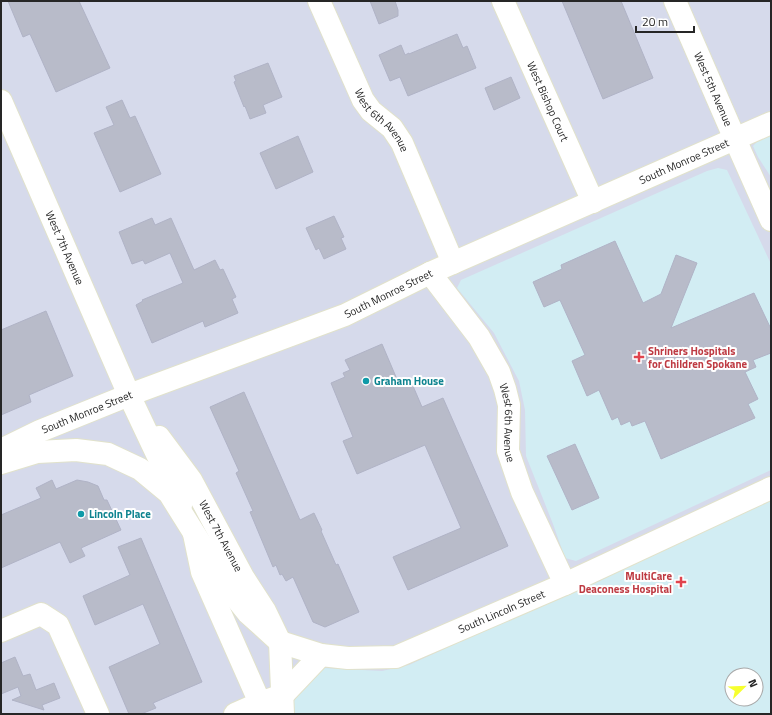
<svg xmlns="http://www.w3.org/2000/svg" width="772" height="715" font-family="'Titillium Web',sans-serif">
<style>
.medical{fill:#d2edf3;fill-rule:evenodd}
.building{fill:#b8bbc9;stroke:#b0b3c6}
.lines{fill:none;stroke-linecap:round;stroke-linejoin:round}
.street-casing{stroke:#e1e2cb;stroke-width:24}
.secondary-casing{stroke:#e1e2cb;stroke-width:24}
.street{stroke:#fff;stroke-width:22}
.secondary{stroke:#fff;stroke-width:22}
.health-dot{fill:#e0444e;stroke:#fff;stroke-width:1.5}
.culture-dot{fill:#0f9aa8;stroke:#fff;stroke-width:1.5}
.labels{text-anchor:middle;stroke-width:4;stroke-linejoin:round;paint-order:stroke}
.street-label{font-size:11px;fill:#262626;stroke:#fff}
.health-label{font-size:11px;font-weight:bold;fill:#be3a42;stroke:#fff;text-anchor:start}
.culture-label{font-size:11px;font-weight:bold;fill:#0d838f;stroke:#fff;text-anchor:start}
</style>
<rect width="100%" height="100%" fill="#d6daeb"/>
<g class="medical">
<path d="M771 134V177L758 157 753 146 760 139Z"/>
<path d="M718 168 727 170 771 264V470L576 561 565 558 553 524 526 456 525 410 519 381 494 333 457 288 461 280 707 171Z"/>
<path d="M771 499V714H288L293 689 323 668 382 671 409 665ZM732 675H756V699H732Z"/>
</g>
<g class="building">
<path d="M8 1H79L110 68 56 92 30 34 23 37Z"/>
<path d="M370 1H395L398 10V16L379 24Z"/>
<path d="M562 1H621L653 78 603 99Z"/>
<path d="M457 34 463 48 467 46 476 68 408 96 400 77 390 81 379 55 401 45 405 55 409 53V54Z"/>
<path d="M268 63 282 97 263 105 266 113 250 119 245 106 244 107 234 82 236 81 234 76Z"/>
<path d="M511 77 520 98 494 110 485 88Z"/>
<path d="M122 100 130 118 135 116 161 174 120 192 94 133 114 125 106 107Z"/>
<path d="M298 136 313 172 276 189 260 153Z"/>
<path d="M334 216 344 237 341 238 346 249 324 259 319 248 316 250 306 228Z"/>
<path d="M152 218 155 225 171 218 194 270 215 260 220 270 223 269 236 297 232 299 238 313 205 327 203 321 152 343 136 305 143 301 142 300 183 283 170 253 145 264 143 260 132 264 119 232Z"/>
<path d="M615 241 643 303 661 294 676 255 697 263 671 328 754 293 771 329V353L753 360 756 367 745 372 758 399 748 404 755 418 661 459 645 421 632 426 630 421 621 425 618 417 612 420 599 390 587 396 572 361 585 355 560 300 544 307 533 282 562 269 561 265Z"/>
<path d="M46 311 73 376 29 395 31 402 1 415V330Z"/>
<path d="M382 344 399 384 410 379 422 407 443 398 508 546 408 590 393 557 461 528 425 445 357 474 343 441 353 437 331 383 345 377 343 373 350 370 345 360Z"/>
<path d="M244 392 300 520 314 513 322 530 321 531 336 565 338 564 359 612 325 627 313 622 293 577 286 581 282 574 280 575 276 565 273 567 250 512 253 511 236 473 239 471 210 407Z"/>
<path d="M575 444 599 498 572 510 547 456Z"/>
<path d="M52 480 56 489 77 480 88 482 98 486 104 500H107L121 530 81 548 85 556 70 563 60 542 1 568V515L41 498 36 488Z"/>
<path d="M141 538 202 682 153 703 156 708 141 714H129L109 667 160 644 143 604 95 625 83 596 130 575 118 547Z"/>
<path d="M15 657 23 676 30 674 36 690 54 683 60 698 42 705 44 710 12 700 21 696 18 687 1 694V663Z"/>
</g>
<g class="lines">
<defs>
<g id="street">
<path id="s1" d="M319 1 363 100 371 111 392 128 402 143 453 263"/>
<path id="s2" d="M503 1 593 202"/>
<path id="s3" d="M675 1 735 139"/>
<path id="s4" d="M1 101 129 395 181 505"/>
<path id="s5" d="M430 273 479 337 499 372 505 389 509 405 508 451 522 492 565 584"/>
<path id="s6" d="M159 437 191 480 243 577 265 611 280 642 283 714"/>
<path d="M194 534 202 572 260 703 267 714"/>
<path d="M1 631 41 614 58 625 98 714"/>
<path d="M235 714 260 703 283 695 321 655"/>
</g>
<g id="secondary">
<path d="M735 139 771 220"/>
<path id="s7" d="M1 450 40 431 129 395 345 315 430 273 771 123"/>
<path id="s8" d="M1 463 37 452 76 450 108 454 140 469 169 493 231 592 248 613 280 642 321 655 348 658 396 657 565 584 771 488"/>
</g>
</defs>
<use href="#street" class="street-casing"/>
<use href="#secondary" class="secondary-casing"/>
<use href="#street" class="street"/>
<use href="#secondary" class="secondary"/>
</g>
<g class="health-dot">
<path d="M637 351h4v4h4v4h-4v4h-4v-4h-4v-4h4z"/>
<path d="M679 576h4v4h4v4h-4v4h-4v-4h-4v-4h4z"/>
</g>
<g class="culture-dot">
<circle cx="366" cy="381" r="4"/>
<circle cx="81" cy="514" r="4"/>
</g>
<g class="labels">
<g class="street-label">
<text dy="4" stroke="none"><textPath href="#s3" startOffset="96">West 5th Avenue</textPath></text>
<text dy="4" stroke="none"><textPath href="#s2" startOffset="110">West Bishop Court</textPath></text>
<text dy="4" stroke="none"><textPath href="#s1" startOffset="136">West 6th Avenue</textPath></text>
<text dy="4" stroke="none"><textPath href="#s7" startOffset="742">South Monroe Street</textPath></text>
<text dy="4" stroke="none"><textPath href="#s4" startOffset="160">West 7th Avenue</textPath></text>
<text dy="4" stroke="none"><textPath href="#s7" startOffset="418">South Monroe Street</textPath></text>
<text dy="4" stroke="none"><textPath href="#s7" startOffset="94">South Monroe Street</textPath></text>
<text dy="4" stroke="none"><textPath href="#s5" startOffset="173">West 6th Avenue</textPath></text>
<text dy="4" stroke="none"><textPath href="#s6" startOffset="117">West 7th Avenue</textPath></text>
<text dy="4" stroke="none"><textPath href="#s8" startOffset="602">South Lincoln Street</textPath></text>
</g>
<g class="health-label">
<text x="648" y="355">Shriners Hospitals<tspan x="648" dy="13">for Children Spokane</tspan></text>
<text x="672" y="580" text-anchor="end">MultiCare<tspan x="672" dy="13">Deaconess Hospital</tspan></text>
</g>
<g class="culture-label">
<text x="374" y="385">Graham House</text>
<text x="89" y="518">Lincoln Place</text>
</g>
</g>
<rect width="772" height="715" fill="none" stroke="#262626" stroke-width="4"/>
<g transform="translate(744 687) rotate(67)"><circle r="19" fill="#ffffff" stroke="#a8a8a8"/>
<path d="M0-3L7 15L0 10L-7 15Z" fill="#f6ff2f"/>
<text y="-6" font-size="11" font-weight="bold" text-anchor="middle" fill="#262626">N</text>
</g>
<path d="M636 26v6h58v-6" fill="none" stroke="#262626" stroke-width="2"/>
<text x="642" y="26" font-size="12" fill="#262626" stroke="#ffffff" stroke-width="3" paint-order="stroke">20 m</text>
</svg>
